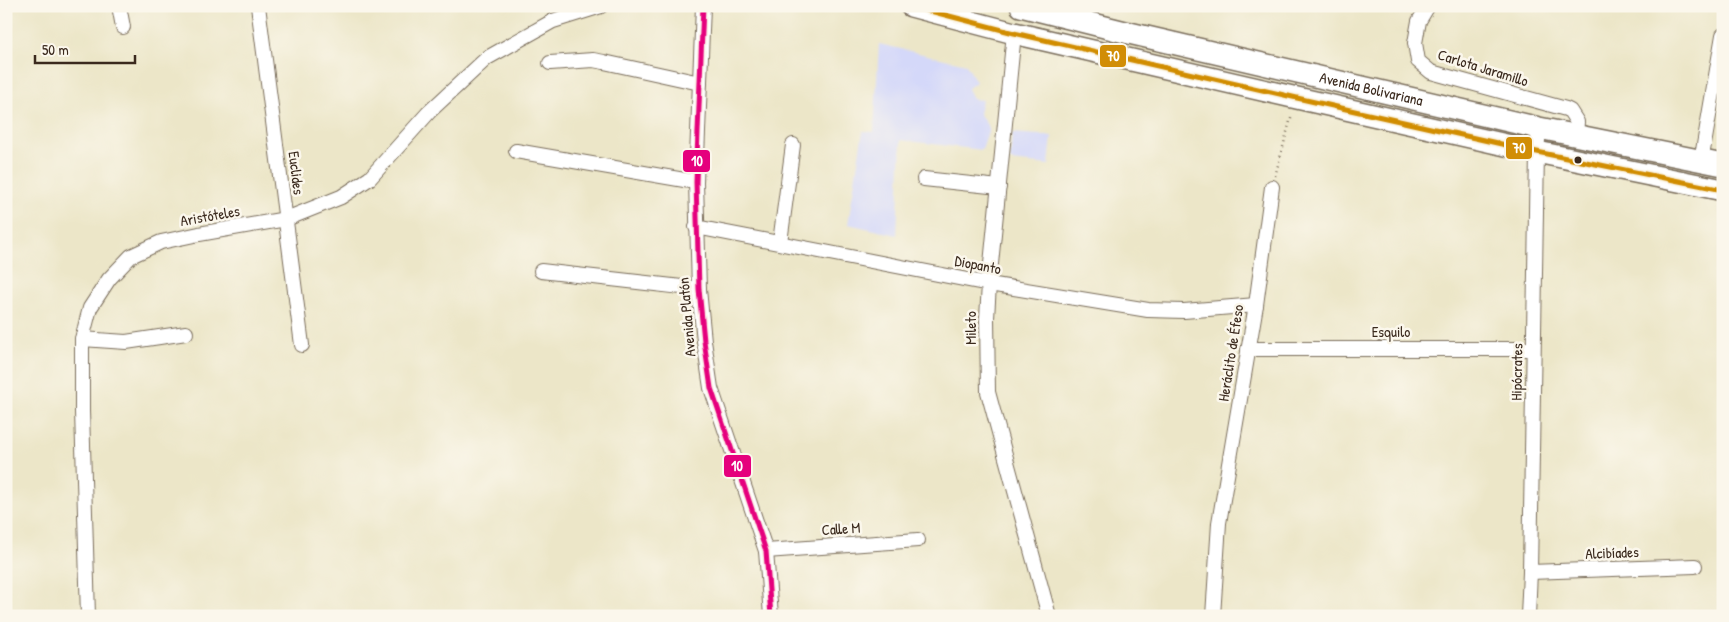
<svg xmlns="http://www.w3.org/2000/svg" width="1729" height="622" font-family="'Patrick Hand',sans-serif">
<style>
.built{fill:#d4d8f9}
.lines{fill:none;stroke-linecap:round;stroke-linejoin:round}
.minor-casing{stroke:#796c5a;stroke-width:16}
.highway-casing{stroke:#796c5a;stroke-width:24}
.path{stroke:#796c5a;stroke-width:2.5;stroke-dasharray:1 4;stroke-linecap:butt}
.minor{stroke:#fff;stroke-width:14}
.highway{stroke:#fff;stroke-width:21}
.bus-1-casing{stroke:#fbf7ec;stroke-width:9}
.bus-2-casing{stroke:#fbf7ec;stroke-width:9}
.bus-1{stroke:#e5007d;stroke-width:5}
.bus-2{stroke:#d18d06;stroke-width:5}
.bus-dot{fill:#3b2a1e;stroke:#fbf7ec;stroke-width:2}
.labels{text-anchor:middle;stroke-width:5;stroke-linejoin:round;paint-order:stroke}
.street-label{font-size:15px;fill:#3b2a1e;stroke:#fbf7ec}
.line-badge{stroke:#fbf7ec;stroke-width:2}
.badge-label{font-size:14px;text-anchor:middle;font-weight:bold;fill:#fff}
</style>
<rect width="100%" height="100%" fill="#fbf7ec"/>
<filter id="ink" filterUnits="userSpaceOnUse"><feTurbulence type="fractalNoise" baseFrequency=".02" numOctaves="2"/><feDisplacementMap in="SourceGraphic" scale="10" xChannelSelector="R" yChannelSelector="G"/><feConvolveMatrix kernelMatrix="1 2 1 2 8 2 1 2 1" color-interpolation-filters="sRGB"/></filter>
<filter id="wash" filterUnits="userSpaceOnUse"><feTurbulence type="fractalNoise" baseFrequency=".0096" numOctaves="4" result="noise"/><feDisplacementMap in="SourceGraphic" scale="20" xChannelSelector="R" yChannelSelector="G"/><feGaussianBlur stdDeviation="1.12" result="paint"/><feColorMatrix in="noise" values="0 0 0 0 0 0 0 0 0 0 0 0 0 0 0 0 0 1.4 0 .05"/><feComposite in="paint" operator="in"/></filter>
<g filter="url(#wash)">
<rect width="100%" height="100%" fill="#ece6c8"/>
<g class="built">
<path d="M879 44 966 64 976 82 967 89 973 99 982 100 979 113 989 128 982 150 901 140 897 235 848 224 863 131 874 132Z"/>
<path d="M1012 133 1052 136 1049 165 1010 161Z"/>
</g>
</g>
<g filter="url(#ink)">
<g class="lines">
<defs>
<g id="minor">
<path d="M119 6 123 27"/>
<path d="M258 6 302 345"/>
<path d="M703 6 696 182 699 289 704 341 711 388 766 551 771 616"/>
<path d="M1428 6 1419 21 1415 43 1418 61 1431 72 1566 109 1570 111 1577 122 1576 136"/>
<path d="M1014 33 989 284 987 318 988 392 1049 616"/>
<path d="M550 63 593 60 604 62 700 83"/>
<path d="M516 151 696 182"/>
<path d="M1701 162 1723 35"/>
<path d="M924 179 999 187"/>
<path d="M696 227 989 284 1148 310 1184 311 1256 305"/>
<path d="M780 242 793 145"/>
<path d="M541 271 699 289"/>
<path d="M82 339 126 342 186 333"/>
<path d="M1248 349H1533"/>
<path d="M766 551 918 540"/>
<path d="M1530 572 1695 566"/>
<path d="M88 616 82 411V339L90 308 109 279 131 256 161 242 199 234 286 219 341 197 370 178 429 112 487 58 553 21 601 6"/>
<path d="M1213 616 1219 523 1256 305 1272 187"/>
<path d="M1528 616 1530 572 1537 152 1539 128"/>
</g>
<g id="highway">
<path d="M911 6 1014 33 1297 98 1537 152 1723 190"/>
<path id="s1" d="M1021 6 1125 32 1539 128 1723 165"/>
</g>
</defs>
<use href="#minor" class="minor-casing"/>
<use href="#highway" class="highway-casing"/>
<path class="path" d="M1275 176 1292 114"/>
<use href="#minor" class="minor"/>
<use href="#highway" class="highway"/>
<defs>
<path id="bus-1" d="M703 6 696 182 699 289 704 341 711 388 766 551 771 616"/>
<path id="bus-2" d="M911 6 1014 33 1297 98 1537 152 1723 190"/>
</defs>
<use href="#bus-1" class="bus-1-casing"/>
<use href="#bus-2" class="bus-2-casing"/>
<use href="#bus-1" class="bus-1"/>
<use href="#bus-2" class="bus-2"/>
</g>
</g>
<circle class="bus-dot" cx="1578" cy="160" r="4.5"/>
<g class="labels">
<g class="street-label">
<text transform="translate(1483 68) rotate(17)" y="5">Carlota Jaramillo</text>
<text dy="5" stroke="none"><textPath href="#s1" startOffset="360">Avenida Bolivariana</textPath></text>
<text transform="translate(296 173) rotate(83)" y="5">Euclides</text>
<text transform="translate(210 216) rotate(-10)" y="5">Aristóteles</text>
<text transform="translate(978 265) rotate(11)" y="5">Diopanto</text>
<text transform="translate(687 317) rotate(-95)" y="5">Avenida Platón</text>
<text transform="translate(971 328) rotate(-90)" y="5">Mileto</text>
<text x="1391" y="337">Esquilo</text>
<text transform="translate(1231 353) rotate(-81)" y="5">Heráclito de Éfeso</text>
<text transform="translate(1517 372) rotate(-89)" y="5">Hipócrates</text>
<text transform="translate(841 529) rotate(-4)" y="5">Calle M</text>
<text transform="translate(1612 553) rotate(-2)" y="5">Alcibíades</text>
</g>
</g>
<g class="line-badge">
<rect x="1099" y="44" width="28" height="24" rx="5" fill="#d18d06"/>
<rect x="1505" y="136" width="28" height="24" rx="5" fill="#d18d06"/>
<rect x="682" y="149" width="29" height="24" rx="5" fill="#e5007d"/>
<rect x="723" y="454" width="29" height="24" rx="5" fill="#e5007d"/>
</g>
<g class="badge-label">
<text x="1113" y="61">70</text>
<text x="1519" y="153">70</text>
<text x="697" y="166">10</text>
<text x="737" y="471">10</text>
</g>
<rect width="1729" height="622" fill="none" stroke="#fbf7ec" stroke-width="25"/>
<path d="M35 55v8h100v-8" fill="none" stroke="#3b2a1e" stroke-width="2.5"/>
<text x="42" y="55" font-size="15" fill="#3b2a1e" stroke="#fbf7ec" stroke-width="4" paint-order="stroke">50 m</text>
</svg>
